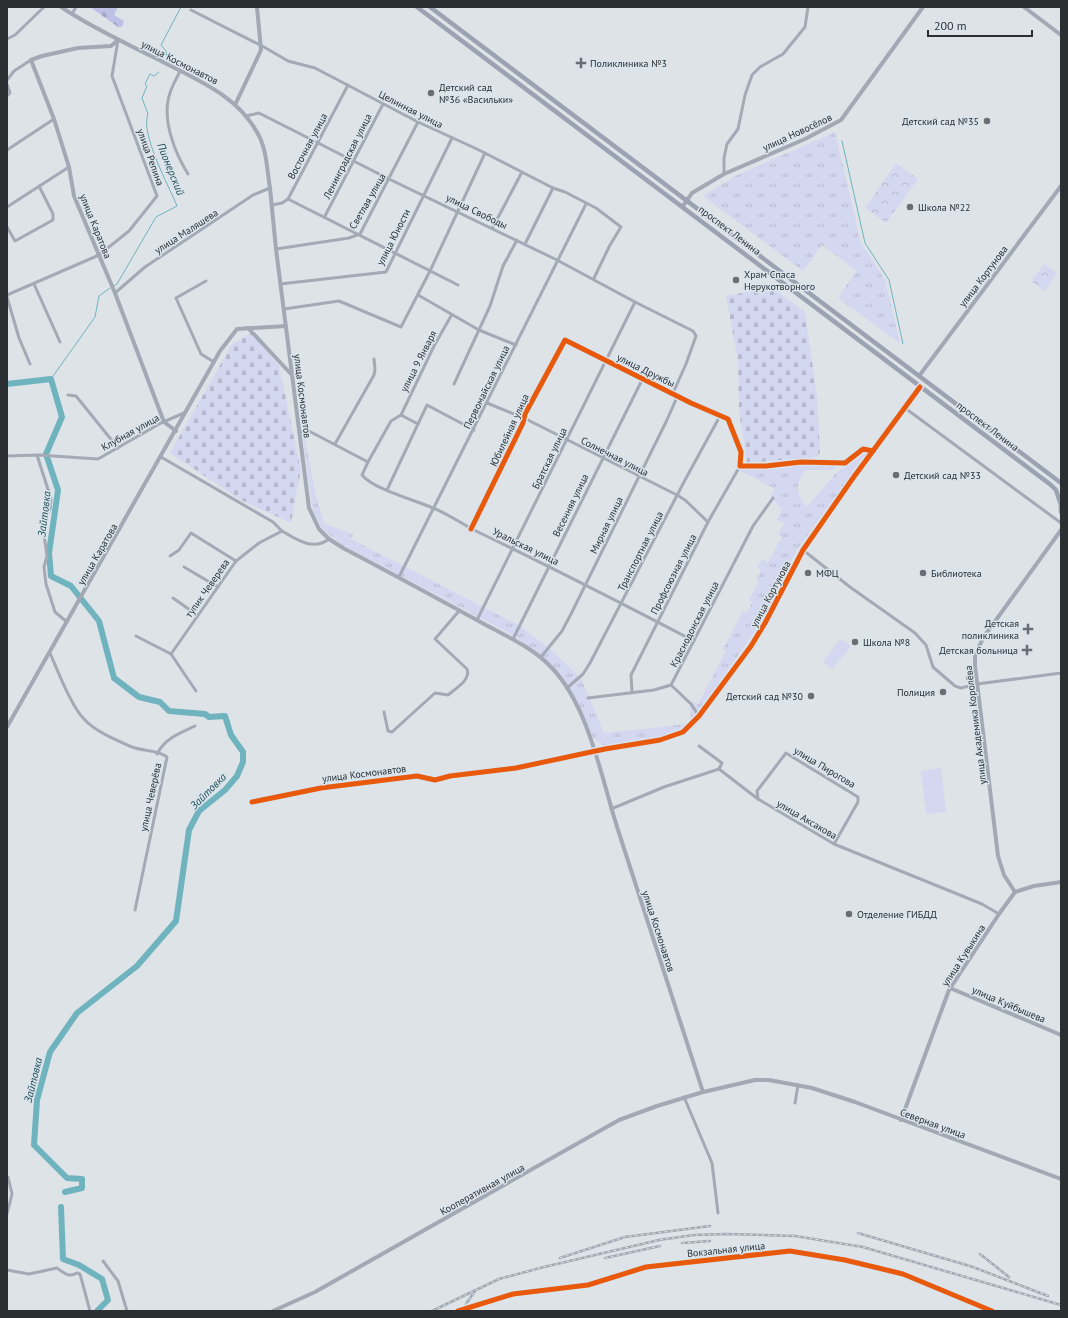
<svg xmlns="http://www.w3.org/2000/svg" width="1068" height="1318" font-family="'PT Sans',sans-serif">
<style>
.grass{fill:url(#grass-tufts)}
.forest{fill:url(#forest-firs)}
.cemetery{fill:url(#cemetery-stones)}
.park{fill:url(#park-crowns)}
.pitch{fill:#d4d7f0}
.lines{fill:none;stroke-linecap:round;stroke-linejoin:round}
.stream{stroke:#6fb3be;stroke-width:1}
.river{stroke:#6fb3be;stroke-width:6}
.street{stroke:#a3aab6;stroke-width:3}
.secondary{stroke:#a2a9b5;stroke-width:4}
.primary{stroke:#9ba2b1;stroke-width:4.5}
.rail-casing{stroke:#a2a8b1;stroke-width:2.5}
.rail{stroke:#d9e4ed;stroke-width:1;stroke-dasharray:3;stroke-linecap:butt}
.cycleway-casing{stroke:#d9e4ed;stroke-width:8}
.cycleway{stroke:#e8590c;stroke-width:5}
.poi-dot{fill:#6a6e72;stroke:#d9e4ed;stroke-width:1.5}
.labels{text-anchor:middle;stroke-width:3;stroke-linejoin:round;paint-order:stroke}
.street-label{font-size:10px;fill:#2b2f32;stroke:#d9e4ed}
.poi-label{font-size:10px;fill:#2b2f32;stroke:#d9e4ed;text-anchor:start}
.water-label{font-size:11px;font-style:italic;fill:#254f55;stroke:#d9e4ed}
</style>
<defs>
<pattern id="grass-tufts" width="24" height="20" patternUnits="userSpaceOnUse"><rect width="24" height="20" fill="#d4d7f0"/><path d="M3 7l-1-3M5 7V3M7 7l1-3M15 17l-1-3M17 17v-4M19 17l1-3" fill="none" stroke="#b6b9ce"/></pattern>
<pattern id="forest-firs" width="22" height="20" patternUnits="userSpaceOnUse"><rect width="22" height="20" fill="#bec1e6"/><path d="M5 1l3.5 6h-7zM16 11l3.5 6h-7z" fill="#a3a6c6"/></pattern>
<pattern id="cemetery-stones" width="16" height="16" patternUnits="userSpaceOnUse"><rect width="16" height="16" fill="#d4d7f0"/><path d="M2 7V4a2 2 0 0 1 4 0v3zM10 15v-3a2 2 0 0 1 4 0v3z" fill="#b6b9ce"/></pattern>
<pattern id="park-crowns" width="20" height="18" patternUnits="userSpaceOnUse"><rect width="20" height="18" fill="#d4d7f0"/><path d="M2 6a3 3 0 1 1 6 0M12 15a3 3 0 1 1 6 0" fill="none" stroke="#b6b9ce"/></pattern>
</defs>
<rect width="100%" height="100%" fill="#dee3e8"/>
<g class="grass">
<path d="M835 132 861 243 885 280 900 343 839 299 841 293 857 271 822 245 803 271 703 196 737 175Z"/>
<path d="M302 432 304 433 315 492 324 524 353 534 351 539 520 626 550 649 581 678 604 733 686 724 691 717 689 700 698 704 726 651 723 649 743 611 747 613 753 602 749 600 759 581 756 580 761 570 757 568 762 559 768 562 782 537 778 535 784 523 777 520 782 509 770 497 775 489 739 470 741 467 765 468 801 463 839 465 832 470H806C794 483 796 495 807 507L836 473 864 451 867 453 796 551 754 633 689 725 670 736 604 746 593 738 566 683 556 670 535 650 507 632 339 543 323 529 313 512Z"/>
</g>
<path class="forest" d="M90 7H118L114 15 124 21 122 27H118Z"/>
<g class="cemetery">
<path d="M772 287 805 312 817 396 820 452 817 457 747 463 739 411 738 361 726 296Z"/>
<path d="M251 333 279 366 301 470 291 523 241 500 170 453 232 344Z"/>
</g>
<g class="park">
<path d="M896 163 918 179 886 223 865 208Z"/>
<path d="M1044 264 1057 273 1045 291 1031 281Z"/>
</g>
<g class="pitch">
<path d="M839 640H842L849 644 850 648 832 669 824 663V661Z"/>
<path d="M941 768 946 812 926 814 921 771Z"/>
</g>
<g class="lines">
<g class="stream">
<path d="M167 59 166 51 161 45 181 7"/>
<path d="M842 141 865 243 889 280 903 344"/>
<path d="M114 286 117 284 156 217 177 206C169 186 140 134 148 114L142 98 147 86 145 84 150 74 154 76 159 72"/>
<path d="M51 379 95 317 99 296 110 288"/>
</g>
<g class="river">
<path d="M7 384 51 379 62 417 46 454 58 490 49 553 51 576 71 586 99 621 114 678 139 697 160 702 169 711 205 714 209 717 225 716 231 735 243 752V762L237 776 225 790 199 811 189 830 176 921 137 966 77 1013 50 1052 37 1100 34 1145 67 1178 82 1179V1188L65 1192"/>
<path d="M61 1207 63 1259 79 1265 102 1279 108 1300 97 1311"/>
</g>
<g class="street">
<path d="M191 10 264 47 288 61 315 68 418 122 479 150 553 188 565 192 596 208 621 227 610 245 594 278"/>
<path d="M72 14 76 7"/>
<path d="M7 39 15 35 44 7"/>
<path d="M180 71C177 78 172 86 170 93 161 119 175 153 188 174"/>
<path d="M7 80 14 71 31 60"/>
<path d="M7 84 10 93 7 96"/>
<path d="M246 116 259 113 389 179 557 260 635 302 693 331 696 336 686 364 673 393"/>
<path d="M7 150 54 119"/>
<path d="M724 174V158L727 144 738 129 745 95 752 75 760 67 783 54 805 27 808 7"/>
<path d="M288 199 458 285"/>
<path d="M272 205 282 203 288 199 348 85"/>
<path d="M7 207 69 167"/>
<path d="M325 216 383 104"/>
<path d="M7 227 15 241 53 220V214L39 186"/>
<path d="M493 227 522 172"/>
<path d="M525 244 553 188"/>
<path d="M276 249 349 238 360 234 418 122"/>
<path d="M206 281 176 298 201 354 214 362"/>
<path d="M34 284 60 342"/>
<path d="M280 284 386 272 452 138"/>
<path d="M115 293 145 267 253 195 270 188"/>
<path d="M7 295 99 255 129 231 157 196 112 76 118 40"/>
<path d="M418 295 479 330 516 345"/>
<path d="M7 297 19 338 30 364"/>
<path d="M284 309 339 301 401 327 430 271 485 153"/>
<path d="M451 316 434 346 401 415 418 424 427 405 474 430"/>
<path d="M454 384 490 306 503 266 517 240"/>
<path d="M68 395 76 396 118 448"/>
<path d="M487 403 524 418 677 495 685 500 708 522"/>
<path d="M905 408 1061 523"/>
<path d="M299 432 307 430 368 462 391 421 401 415"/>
<path d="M335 444 374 375 375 369 374 359"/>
<path d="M37 455 51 499 50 509 44 520 43 527 47 556 44 567 46 584 55 612 67 622"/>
<path d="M7 456 39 455 98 459 161 423 184 413"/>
<path d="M161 457 273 522 282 531"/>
<path d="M368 462 362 475C373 489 415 500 433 508 449 514 463 525 478 532 551 567 623 604 694 641"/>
<path d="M387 490 418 424"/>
<path d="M471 529 523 423 525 414 565 340 691 403 728 419 741 452 740 466H766L801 462 845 463 863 449 873 451"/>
<path d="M803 550 850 587 915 633 926 645 933 667 955 686 961 688 977 684 1061 673"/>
<path d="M170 556 179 550 191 533 236 561"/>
<path d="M184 567 218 587"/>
<path d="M399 577 586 204"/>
<path d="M173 598 197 615"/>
<path d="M477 620 635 302"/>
<path d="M136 636 171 654 236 561 259 543 282 531C297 540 313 551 329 539"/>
<path d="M513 639 643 378"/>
<path d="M50 653C58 671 71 706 84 719 96 732 116 740 132 747 142 751 159 750 167 757L135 910"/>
<path d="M171 654 196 691"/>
<path d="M541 657 562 631 571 614 666 422 678 395"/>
<path d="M671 685 691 704 699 716"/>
<path d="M567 688 583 674 590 663 685 480 720 416"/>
<path d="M632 692 631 675 708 522 740 466"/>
<path d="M588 698 654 690 671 685 753 526 773 498"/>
<path d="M384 712 388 731 392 732 435 693 448 695C456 688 471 680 467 669L435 639 459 611"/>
<path d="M699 746 722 763 719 769"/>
<path d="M157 754C165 738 180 733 195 726"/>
<path d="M758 799 757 791 786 753 858 797V802L834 844"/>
<path d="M252 802 321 788 417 776 435 780 450 776 516 768 596 752"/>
<path d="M611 809 664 787 719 769 758 799 834 844 982 904 999 914"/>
<path d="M684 1097 712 1163 718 1213"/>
<path d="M795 1103 798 1085"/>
<path d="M7 1214 12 1194 8 1177"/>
<path d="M103 1261 118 1281 127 1311"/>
<path d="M7 1270 29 1274 57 1268C64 1273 69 1278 77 1273L80 1274 90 1311"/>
<path d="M458 1311 513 1294 588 1285 646 1267 790 1251 845 1260 903 1274 992 1311"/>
</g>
<g class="secondary">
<path d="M61 7C91 27 123 42 155 58 193 78 237 94 258 134 267 150 267 171 270 188L276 249 309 508 319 529 329 539 343 548C387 571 431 595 475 619 501 634 530 645 551 667 590 707 602 782 619 833 647 920 675 1006 703 1092"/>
<path d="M1024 7 1061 35"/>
<path d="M118 40 111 46 78 48 42 56 31 60 54 119 69 167 74 196 115 293 164 422 176 431"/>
<path d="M235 105 261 50 257 7"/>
<path d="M683 206 692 193 724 174 805 139 841 120 923 7"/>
<path d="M248 328 291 374"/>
<path d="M919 376 1061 186"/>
<path d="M7 727 220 351 237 329 286 326"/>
<path d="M596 752 676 735 685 730 699 716 751 646 765 623 803 550 853 478 920 387"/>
<path d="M1015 892 1004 875 998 856 975 666V656L983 638 1061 530"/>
<path d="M950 988 1061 1035"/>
<path d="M901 1120 949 990 999 914 1015 892 1034 886 1061 882"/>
<path d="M273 1311 315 1292 619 1120 657 1106 703 1092 755 1080H769L812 1088 855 1102 1061 1179"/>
</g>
<g class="primary">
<path d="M417 7 1051 485 1056 490 1061 505"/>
<path d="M430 7 1061 483"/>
<path d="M1061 505V512"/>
</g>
<defs>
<g id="rail">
<path d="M858 1233 973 1267 1048 1296"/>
<path d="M682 1243 710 1241"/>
<path d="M980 1254 1009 1277"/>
<path d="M560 1258 625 1237 710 1226"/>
<path d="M605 1258 660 1246"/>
<path d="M432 1311 499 1279 544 1267 659 1240 694 1235 727 1234 795 1236 863 1247 1061 1305"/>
<path d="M465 1311 466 1304 475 1291"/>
</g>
</defs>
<use href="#rail" class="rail-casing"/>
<use href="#rail" class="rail"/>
<defs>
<g id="cycleway">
<path d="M471 529 523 423 525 414 565 340 691 403 728 419 741 452 740 466H766L801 462 845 463 863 449 873 451"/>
<path d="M252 802 321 788 417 776 435 780 450 776 516 768 605 749 660 740 683 732 699 716 751 646 765 623 803 550 853 478 920 387"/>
<path d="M458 1311 513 1294 588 1285 646 1267 790 1251 845 1260 903 1274 992 1311"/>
</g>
</defs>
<use href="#cycleway" class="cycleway-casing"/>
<use href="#cycleway" class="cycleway"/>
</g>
<g class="poi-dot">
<path d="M579 57h4v4h4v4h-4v4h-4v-4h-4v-4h4z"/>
<circle cx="431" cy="93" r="4"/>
<circle cx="987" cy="121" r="4"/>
<circle cx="910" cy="207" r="4"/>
<circle cx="736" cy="280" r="4"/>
<circle cx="896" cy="475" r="4"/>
<circle cx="808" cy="573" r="4"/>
<circle cx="923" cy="573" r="4"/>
<path d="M1026 623h4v4h4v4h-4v4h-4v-4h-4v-4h4z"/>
<circle cx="855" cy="642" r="4"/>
<path d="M1025 644h4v4h4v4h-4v4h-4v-4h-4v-4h4z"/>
<circle cx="943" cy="692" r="4"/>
<circle cx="811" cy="696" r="4"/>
<circle cx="849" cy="914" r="4"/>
</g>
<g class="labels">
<g class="street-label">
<text transform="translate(180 62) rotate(27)" y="4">улица Космонавтов</text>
<text transform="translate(411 109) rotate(27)" y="4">Целинная улица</text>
<text transform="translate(797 132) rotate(-25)" y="4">улица Новосёлов</text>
<text transform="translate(307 146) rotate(-62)" y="4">Восточная улица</text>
<text transform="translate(347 156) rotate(-63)" y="4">Ленинградская улица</text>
<text transform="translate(151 157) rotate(70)" y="4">улица Репина</text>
<text transform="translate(367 201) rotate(-60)" y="4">Светлая улица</text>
<text transform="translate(477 211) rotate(26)" y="4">улица Свободы</text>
<text transform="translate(96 226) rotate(68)" y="4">улица Каратова</text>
<text transform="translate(730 230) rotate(37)" y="4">проспект Ленина</text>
<text transform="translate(186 231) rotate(-33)" y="4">улица Маляшева</text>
<text transform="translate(393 237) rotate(-63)" y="4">улица Юности</text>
<text transform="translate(983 276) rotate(-53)" y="4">улица Кортунова</text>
<text transform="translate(418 361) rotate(-63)" y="4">улица 9 Января</text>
<text transform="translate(646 370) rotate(26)" y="4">улица Дружбы</text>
<text transform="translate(486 387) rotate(-64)" y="4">Первомайская улица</text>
<text transform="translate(303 396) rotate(83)" y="4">улица Космонавтов</text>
<text transform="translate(988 426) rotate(37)" y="4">проспект Ленина</text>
<text transform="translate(509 430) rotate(-65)" y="4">Юбилейная улица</text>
<text transform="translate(130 432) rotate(-29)" y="4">Клубная улица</text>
<text transform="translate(615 456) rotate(27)" y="4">Солнечная улица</text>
<text transform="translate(549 458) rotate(-64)" y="4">Братская улица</text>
<text transform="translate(570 505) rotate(-64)" y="4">Весенняя улица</text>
<text transform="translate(606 525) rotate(-64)" y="4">Мирная улица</text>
<text transform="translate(526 546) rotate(26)" y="4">Уральская улица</text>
<text transform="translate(640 551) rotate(-63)" y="4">Транспортная улица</text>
<text transform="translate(97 554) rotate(-60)" y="4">улица Каратова</text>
<text transform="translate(673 574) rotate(-63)" y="4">Профсоюзная улица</text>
<text transform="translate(207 588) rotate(-55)" y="4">тупик Чеверева</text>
<text transform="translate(770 594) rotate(-62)" y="4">улица Кортунова</text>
<text transform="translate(694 624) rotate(-63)" y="4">Краснодонская улица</text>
<text transform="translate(975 725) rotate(-97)" y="4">улица Академика Королёва</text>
<text transform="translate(825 767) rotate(31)" y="4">улица Пирогова</text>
<text transform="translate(364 773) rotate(-7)" y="4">улица Космонавтов</text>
<text transform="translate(150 797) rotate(-78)" y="4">улица Чеверёва</text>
<text transform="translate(807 819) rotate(30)" y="4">улица Аксакова</text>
<text transform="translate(659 931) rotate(72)" y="4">улица Космонавтов</text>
<text transform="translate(963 955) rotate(-57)" y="4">улица Кувыкина</text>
<text transform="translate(1009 1004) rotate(23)" y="4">улица Куйбышева</text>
<text transform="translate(933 1123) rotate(20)" y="4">Северная улица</text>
<text transform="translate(482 1189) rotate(-29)" y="4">Кооперативная улица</text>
<text transform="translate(726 1249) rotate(-6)" y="4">Вокзальная улица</text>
</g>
<g class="poi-label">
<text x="590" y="67">Поликлиника №3</text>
<text x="439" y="91">Детский сад<tspan x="439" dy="12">№36 «Васильки»</tspan></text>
<text x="979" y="125" text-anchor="end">Детский сад №35</text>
<text x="918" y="211">Школа №22</text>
<text x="744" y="278">Храм Спаса<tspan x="744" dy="12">Нерукотворного</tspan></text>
<text x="904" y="479">Детский сад №33</text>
<text x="816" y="577">МФЦ</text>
<text x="931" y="577">Библиотека</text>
<text x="1019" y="627" text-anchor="end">Детская<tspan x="1019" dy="12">поликлиника</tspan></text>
<text x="863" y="646">Школа №8</text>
<text x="1018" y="654" text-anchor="end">Детская больница</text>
<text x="935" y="696" text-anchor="end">Полиция</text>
<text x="803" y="700" text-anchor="end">Детский сад №30</text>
<text x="857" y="918">Отделение ГИБДД</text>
</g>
<g class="water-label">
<text transform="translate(171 169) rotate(68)" y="4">Пионерский</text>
<text transform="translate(44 514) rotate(-83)" y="4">Зайтовка</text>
<text transform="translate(208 791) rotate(-45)" y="4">Зайтовка</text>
<text transform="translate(33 1080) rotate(-76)" y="4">Зайтовка</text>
</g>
</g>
<rect width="1068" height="1318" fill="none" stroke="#2b2f32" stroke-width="16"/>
<path d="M928 30v6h104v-6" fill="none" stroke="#2b2f32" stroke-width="2"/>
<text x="934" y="30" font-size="12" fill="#2b2f32" stroke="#d9e4ed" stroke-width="3" paint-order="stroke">200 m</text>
</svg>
